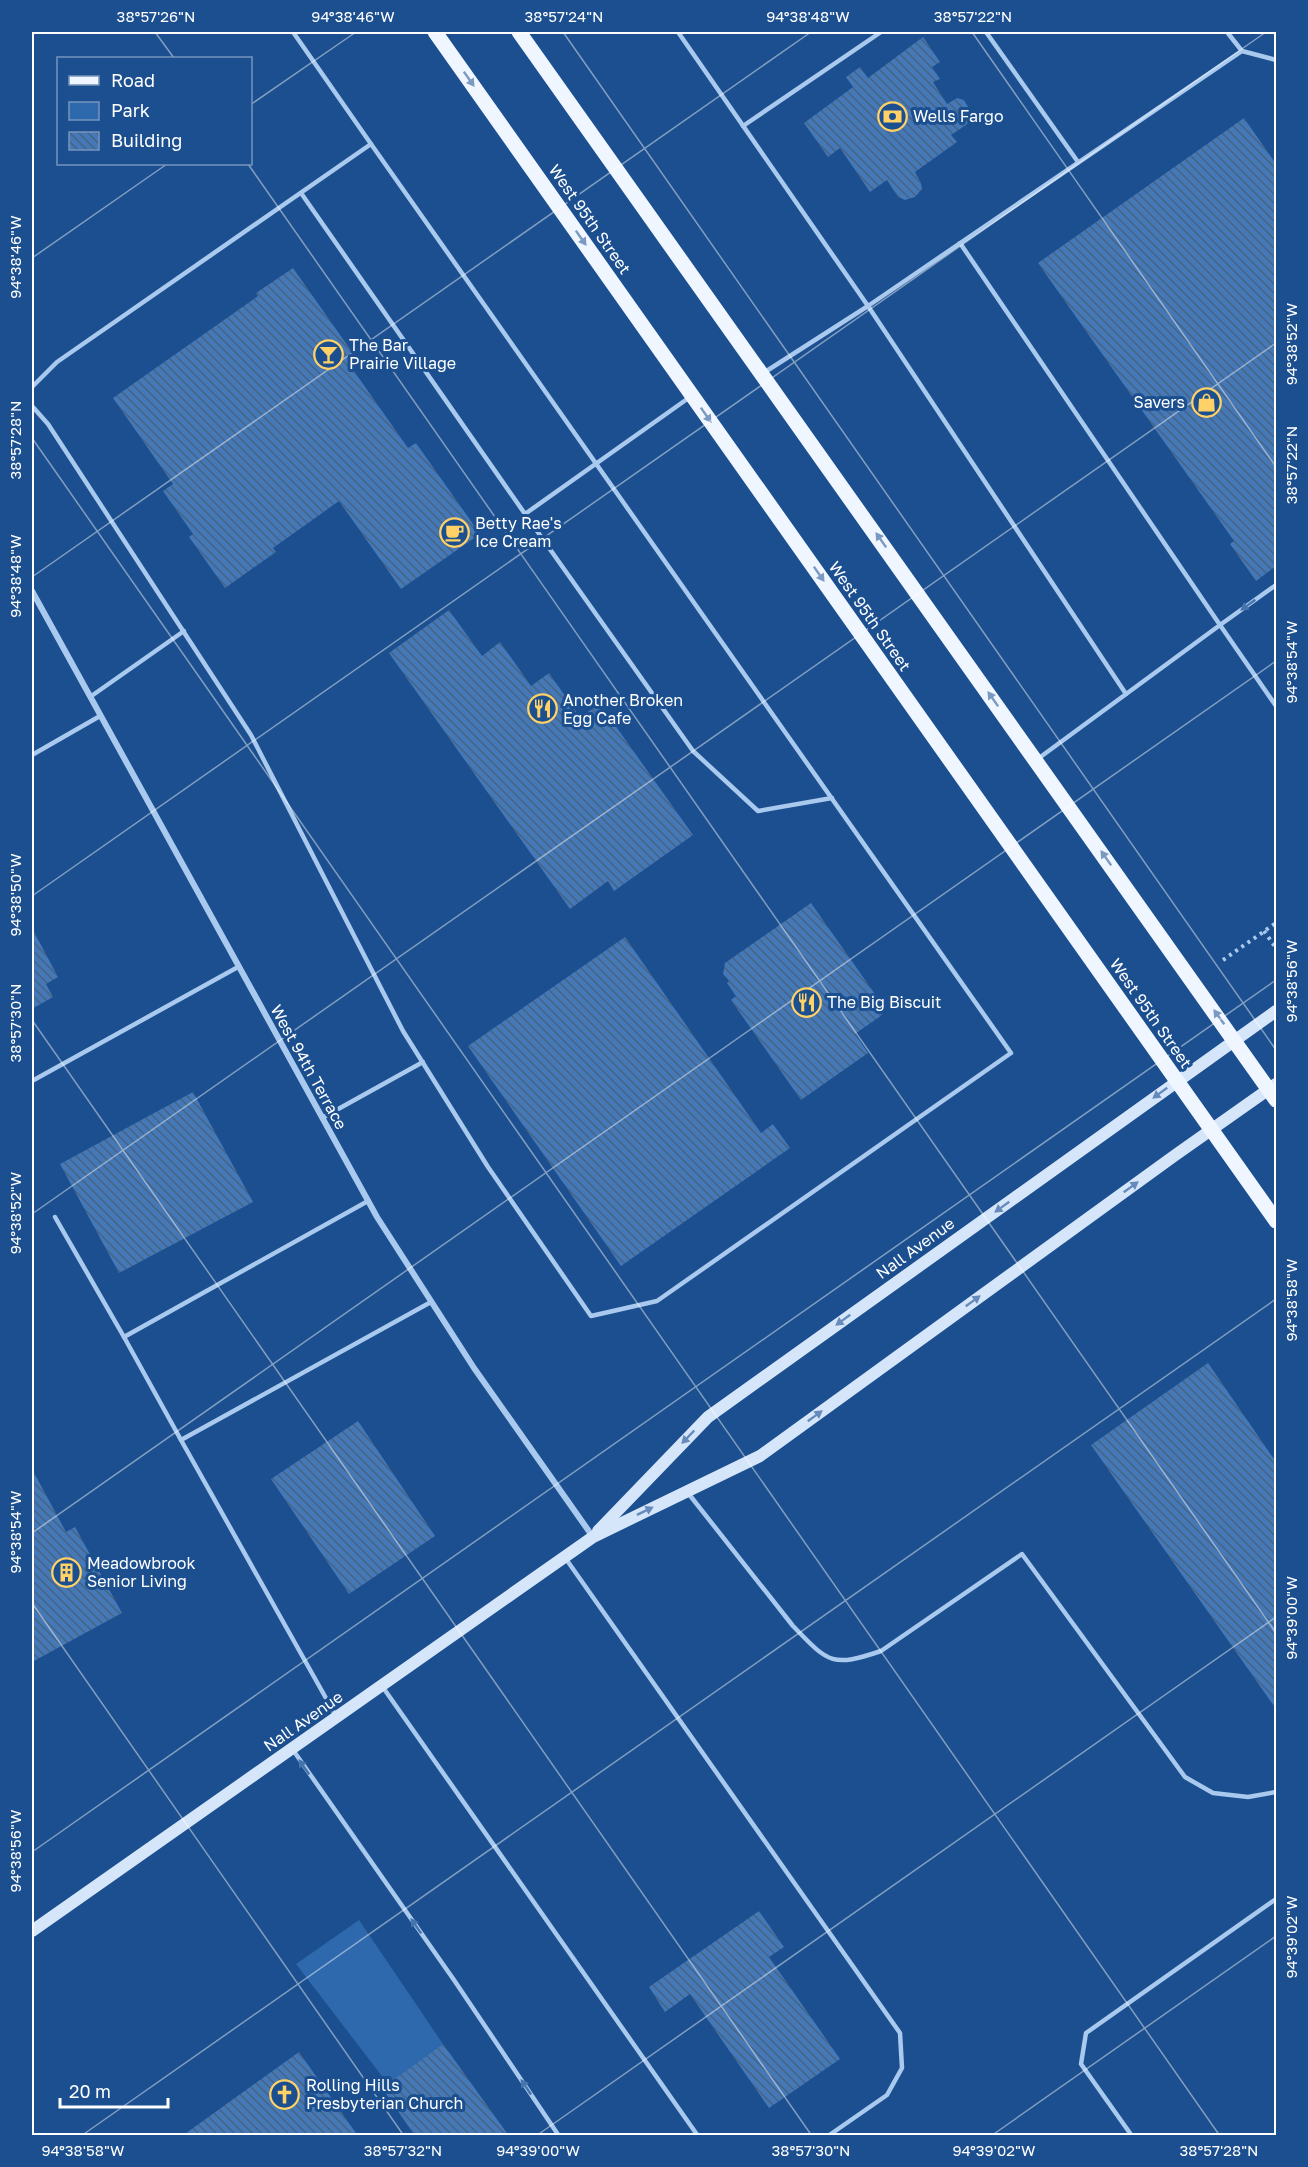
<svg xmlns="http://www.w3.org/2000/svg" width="1308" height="2167" font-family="'Golos Text',sans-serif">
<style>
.park{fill:#2e69ad}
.building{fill:url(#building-back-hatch)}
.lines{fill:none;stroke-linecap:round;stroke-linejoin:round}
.path{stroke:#a9c9ee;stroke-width:4;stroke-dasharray:3 4.5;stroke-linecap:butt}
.lane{stroke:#a9c9ee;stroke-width:4.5}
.street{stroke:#a9c9ee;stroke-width:6}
.secondary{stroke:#d6e6fa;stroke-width:12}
.primary{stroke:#f0f6ff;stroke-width:15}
.oneway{fill:#7b9ac1}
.oneway2{fill:#4674ac}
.oneway3{fill:#668bba}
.ticks{fill:none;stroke:#fff;stroke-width:1.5;stroke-opacity:0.45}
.labels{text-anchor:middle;stroke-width:6;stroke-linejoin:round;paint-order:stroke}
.poi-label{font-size:16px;fill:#fff;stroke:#1b4f8f;text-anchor:start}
.street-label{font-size:16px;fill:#fff;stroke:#1b4f8f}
.neatline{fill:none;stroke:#fff;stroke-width:2}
.ticks-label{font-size:15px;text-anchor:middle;fill:#fff}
</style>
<defs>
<pattern id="building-back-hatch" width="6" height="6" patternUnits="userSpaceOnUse" patternTransform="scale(1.5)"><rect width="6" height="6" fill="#4478b7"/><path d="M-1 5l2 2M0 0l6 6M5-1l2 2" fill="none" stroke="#486282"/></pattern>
</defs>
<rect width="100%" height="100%" fill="#1b4f8f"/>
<path class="park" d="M359 1920 443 2044 388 2084 296 1964Z"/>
<g class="building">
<path d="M923 37 940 62 932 67 940 79 933 82 947 104 957 98 964 100 971 112 970 120 966 125 951 135 957 142 915 172 921 183 922 189 915 197 905 200 898 197 887 180 870 192 840 148 828 157 804 123 853 87 846 77 860 67 868 78Z"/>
<path d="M1244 118 1276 164V566L1256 581 1230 544 1234 541 1038 263Z"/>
<path d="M293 268 357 359 349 364 408 448 416 443 480 534 401 589 339 501 273 548 276 552 225 588 189 537 193 534 163 491 173 484 113 398 258 296 256 293Z"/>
<path d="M449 610 482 656 500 642 531 686 549 673 580 717 600 704 693 835 614 891 608 881 570 909 389 653Z"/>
<path d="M811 903 882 1004 876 1007 882 1015 855 1034 868 1053 801 1100 731 1000 736 996 727 983 729 981 723 974 725 963Z"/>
<path d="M32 928 58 977 46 984 53 997 32 1009Z"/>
<path d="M625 937 761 1133 773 1124 790 1148 621 1266 468 1046Z"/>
<path d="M193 1092 253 1202 119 1273 60 1164Z"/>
<path d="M1208 1363 1276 1462V1709L1091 1445Z"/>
<path d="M358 1421 435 1536 349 1594 271 1479Z"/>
<path d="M32 1469 66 1532 75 1527 122 1613 32 1662Z"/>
<path d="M759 1911 784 1947 769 1957 840 2059 769 2108 690 1994 665 2012 649 1987Z"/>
<path d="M443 2044 509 2136H415L382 2088Z"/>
<path d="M299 2052 358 2136H182Z"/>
</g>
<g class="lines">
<g class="path">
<path d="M1264 931 1276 948"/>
<path d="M1223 960 1276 923"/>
</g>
<g class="lane">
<path d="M293 32 371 144"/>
<path d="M678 32 868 306 1242 51 1227 32"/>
<path d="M986 32 1078 162"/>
<path d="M1242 51 1276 60"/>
<path d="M743 126 881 32"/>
<path d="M301 193 525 514 690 397"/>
<path d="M960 243 1220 625 1276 585"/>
<path d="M765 372 868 306 1126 694"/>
<path d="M32 387 57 362 371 144 1011 1053 657 1301 591 1316 488 1167 403 1031 251 735 48 424 32 406"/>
<path d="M525 514 693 751 758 811 832 798"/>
<path d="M90 697 184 631"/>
<path d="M32 755 100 716"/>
<path d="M1039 758 1220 625 1276 706"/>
<path d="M32 1081 238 967"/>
<path d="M322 1118 423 1062"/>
<path d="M55 1217 124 1337"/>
<path d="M181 1440 124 1337 368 1201"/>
<path d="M688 1493 793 1626C828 1662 831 1668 881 1651L1022 1554 1185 1777 1213 1793 1248 1797 1276 1792"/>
<path d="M566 1559 900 2033 902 2068 887 2095 828 2136"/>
<path d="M382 1686 698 2136"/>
<path d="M336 1716 181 1440 431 1302"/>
<path d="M293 1750 454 1980 559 2136"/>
<path d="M1132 2136 1081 2064 1086 2033 1276 1899"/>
</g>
<path class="street" d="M32 591 377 1217 474 1368 593 1537"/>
<g class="secondary">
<path d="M598 1531 708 1417 1276 1011"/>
<path d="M32 1931 593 1537 760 1456 1174 1156 1276 1084"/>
</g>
<g class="primary">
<path d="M435 32 1276 1221"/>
<path d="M519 32 1276 1100"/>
</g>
</g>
<defs><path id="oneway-solid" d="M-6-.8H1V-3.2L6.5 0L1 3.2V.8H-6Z" transform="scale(1.5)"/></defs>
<g class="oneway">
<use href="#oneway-solid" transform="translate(469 79) rotate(55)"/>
<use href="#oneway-solid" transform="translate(581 238) rotate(55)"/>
<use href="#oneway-solid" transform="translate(706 415) rotate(55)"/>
<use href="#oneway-solid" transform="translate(881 540) rotate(-125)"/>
<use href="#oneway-solid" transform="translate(819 574) rotate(55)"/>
<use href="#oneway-solid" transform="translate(993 699) rotate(-125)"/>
<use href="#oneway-solid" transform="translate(1106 858) rotate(-125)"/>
<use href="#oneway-solid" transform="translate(1219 1017) rotate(-126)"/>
</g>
<g class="oneway2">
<use href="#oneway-solid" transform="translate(1248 605) rotate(144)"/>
<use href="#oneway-solid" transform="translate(304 1767) rotate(-125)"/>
<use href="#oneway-solid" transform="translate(416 1926) rotate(-125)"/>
<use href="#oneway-solid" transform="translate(526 2087) rotate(-124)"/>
</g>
<g class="oneway3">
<use href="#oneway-solid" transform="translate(1160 1093) rotate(144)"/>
<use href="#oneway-solid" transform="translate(1131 1187) rotate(-36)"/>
<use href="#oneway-solid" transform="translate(1002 1207) rotate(144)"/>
<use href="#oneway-solid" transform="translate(973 1301) rotate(-36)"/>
<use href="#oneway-solid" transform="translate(843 1320) rotate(144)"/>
<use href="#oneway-solid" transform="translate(815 1416) rotate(-36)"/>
<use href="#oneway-solid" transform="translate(688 1437) rotate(134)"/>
<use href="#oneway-solid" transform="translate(645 1511) rotate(-26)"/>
</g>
<path class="ticks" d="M155 32 174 58M563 32 1276 1050M972 32 1276 467M250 105 356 32M248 164 1276 1633M32 258 167 164M32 438 1220 2136M32 577 811 32M32 896 1266 32M32 1020 812 2136M32 1214 1276 343M32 1533 1276 661M32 1603 404 2136M32 1852 1276 980M81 2136 1276 1299M536 2136 1276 1617M991 2136 1276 1936"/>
<defs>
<symbol id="bank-ring" viewBox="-11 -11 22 22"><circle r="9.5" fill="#1b4f8f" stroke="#ffd166" stroke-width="1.5"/><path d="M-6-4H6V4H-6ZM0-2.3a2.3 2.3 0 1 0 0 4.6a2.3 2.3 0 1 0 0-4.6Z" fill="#ffd166"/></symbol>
<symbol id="bar-ring" viewBox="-11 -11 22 22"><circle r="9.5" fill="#1b4f8f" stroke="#ffd166" stroke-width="1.5"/><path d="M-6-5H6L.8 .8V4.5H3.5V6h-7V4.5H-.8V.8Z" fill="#ffd166"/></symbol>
<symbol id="shop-ring" viewBox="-11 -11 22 22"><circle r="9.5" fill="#1b4f8f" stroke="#ffd166" stroke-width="1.5"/><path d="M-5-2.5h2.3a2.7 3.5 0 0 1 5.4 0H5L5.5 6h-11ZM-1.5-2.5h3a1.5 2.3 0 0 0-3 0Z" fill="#ffd166"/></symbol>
<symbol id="cafe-ring" viewBox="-11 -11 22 22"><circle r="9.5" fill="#1b4f8f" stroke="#ffd166" stroke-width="1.5"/><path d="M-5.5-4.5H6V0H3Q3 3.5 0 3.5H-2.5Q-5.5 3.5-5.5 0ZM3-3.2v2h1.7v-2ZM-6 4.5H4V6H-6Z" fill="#ffd166"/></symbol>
<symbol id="restaurant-ring" viewBox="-11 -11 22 22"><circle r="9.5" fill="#1b4f8f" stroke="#ffd166" stroke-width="1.5"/><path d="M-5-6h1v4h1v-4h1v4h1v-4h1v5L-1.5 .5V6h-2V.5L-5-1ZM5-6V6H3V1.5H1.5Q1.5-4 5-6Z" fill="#ffd166"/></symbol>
<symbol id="building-ring" viewBox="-11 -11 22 22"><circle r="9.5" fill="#1b4f8f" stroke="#ffd166" stroke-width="1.5"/><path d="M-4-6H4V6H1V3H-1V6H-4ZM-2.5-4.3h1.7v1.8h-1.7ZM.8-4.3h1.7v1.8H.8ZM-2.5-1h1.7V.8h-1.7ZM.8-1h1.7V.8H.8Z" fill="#ffd166"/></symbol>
<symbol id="church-ring" viewBox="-11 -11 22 22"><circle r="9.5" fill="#1b4f8f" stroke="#ffd166" stroke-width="1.5"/><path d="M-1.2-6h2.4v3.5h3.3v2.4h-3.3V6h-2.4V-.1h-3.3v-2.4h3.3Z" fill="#ffd166"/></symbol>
</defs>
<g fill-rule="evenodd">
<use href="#bank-ring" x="876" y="100" width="33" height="33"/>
<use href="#bar-ring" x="312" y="338" width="33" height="33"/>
<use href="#shop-ring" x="1190" y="386" width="33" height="33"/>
<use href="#cafe-ring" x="438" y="516" width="33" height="33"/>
<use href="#restaurant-ring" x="526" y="692" width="33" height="33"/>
<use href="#restaurant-ring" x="790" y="986" width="33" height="33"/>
<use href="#building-ring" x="50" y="1556" width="33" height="33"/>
<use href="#church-ring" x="268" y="2078" width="33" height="33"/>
</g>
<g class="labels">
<g class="poi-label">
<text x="913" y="122">Wells Fargo</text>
<text x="349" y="351">The Bar<tspan x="349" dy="18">Prairie Village</tspan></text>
<text x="1185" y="408" text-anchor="end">Savers</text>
<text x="475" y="529">Betty Rae's<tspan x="475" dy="18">Ice Cream</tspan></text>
<text x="563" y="706">Another Broken<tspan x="563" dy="18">Egg Cafe</tspan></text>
<text x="827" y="1008">The Big Biscuit</text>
<text x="87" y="1569">Meadowbrook<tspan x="87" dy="18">Senior Living</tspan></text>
<text x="306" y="2091">Rolling Hills<tspan x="306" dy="18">Presbyterian Church</tspan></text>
</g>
<g class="street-label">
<text transform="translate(590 219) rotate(55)" y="6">West 95th Street</text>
<text transform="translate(870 616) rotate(55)" y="6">West 95th Street</text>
<text transform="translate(1151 1013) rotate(55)" y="6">West 95th Street</text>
<text transform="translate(309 1067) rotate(61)" y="6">West 94th Terrace</text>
<text transform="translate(915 1248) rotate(-36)" y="6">Nall Avenue</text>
<text transform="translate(303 1721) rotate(-35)" y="6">Nall Avenue</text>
</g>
</g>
<rect width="1308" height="2167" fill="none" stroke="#1b4f8f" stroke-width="66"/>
<rect x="57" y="57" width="195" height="108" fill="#1b4f8f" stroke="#7695bc" stroke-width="1.5"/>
<rect x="69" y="76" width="30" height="9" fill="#f0f6ff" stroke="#7695bc" stroke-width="1.5"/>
<text x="111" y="87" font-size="18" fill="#ffffff">Road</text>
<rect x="69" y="102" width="30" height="18" fill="#2e69ad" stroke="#7695bc" stroke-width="1.5"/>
<text x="111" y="117" font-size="18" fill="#ffffff">Park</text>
<rect x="69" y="132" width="30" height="18" fill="url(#building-back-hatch)" stroke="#7695bc" stroke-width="1.5"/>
<text x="111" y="147" font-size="18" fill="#ffffff">Building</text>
<path d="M60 2098v9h108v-9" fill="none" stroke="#ffffff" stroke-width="3"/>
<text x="69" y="2098" font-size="18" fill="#ffffff" stroke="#1b4f8f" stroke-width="4.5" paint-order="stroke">20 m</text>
<rect x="33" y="33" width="1242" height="2101" class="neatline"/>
<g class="ticks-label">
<text x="156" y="22">38°57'26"N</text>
<text x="353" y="22">94°38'46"W</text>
<text x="564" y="22">38°57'24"N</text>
<text x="808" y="22">94°38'48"W</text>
<text x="973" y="22">38°57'22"N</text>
<text transform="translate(16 257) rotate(-90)" y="5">94°38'46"W</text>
<text transform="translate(1292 344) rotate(-90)" y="5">94°38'52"W</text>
<text transform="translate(16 440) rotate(-90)" y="5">38°57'28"N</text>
<text transform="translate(1292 465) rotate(-90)" y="5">38°57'22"N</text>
<text transform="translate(16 576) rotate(-90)" y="5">94°38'48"W</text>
<text transform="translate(1292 662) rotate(-90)" y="5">94°38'54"W</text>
<text transform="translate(16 895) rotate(-90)" y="5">94°38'50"W</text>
<text transform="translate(1292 981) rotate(-90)" y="5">94°38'56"W</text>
<text transform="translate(16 1023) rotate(-90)" y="5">38°57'30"N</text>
<text transform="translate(16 1213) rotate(-90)" y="5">94°38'52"W</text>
<text transform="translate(1292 1300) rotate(-90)" y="5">94°38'58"W</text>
<text transform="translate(16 1532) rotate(-90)" y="5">94°38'54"W</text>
<text transform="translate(1292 1618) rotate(-90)" y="5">94°39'00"W</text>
<text transform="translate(16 1851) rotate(-90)" y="5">94°38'56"W</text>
<text transform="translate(1292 1937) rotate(-90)" y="5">94°39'02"W</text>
<text x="83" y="2156">94°38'58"W</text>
<text x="403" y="2156">38°57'32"N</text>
<text x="538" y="2156">94°39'00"W</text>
<text x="811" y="2156">38°57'30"N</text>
<text x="994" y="2156">94°39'02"W</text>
<text x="1219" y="2156">38°57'28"N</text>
</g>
</svg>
